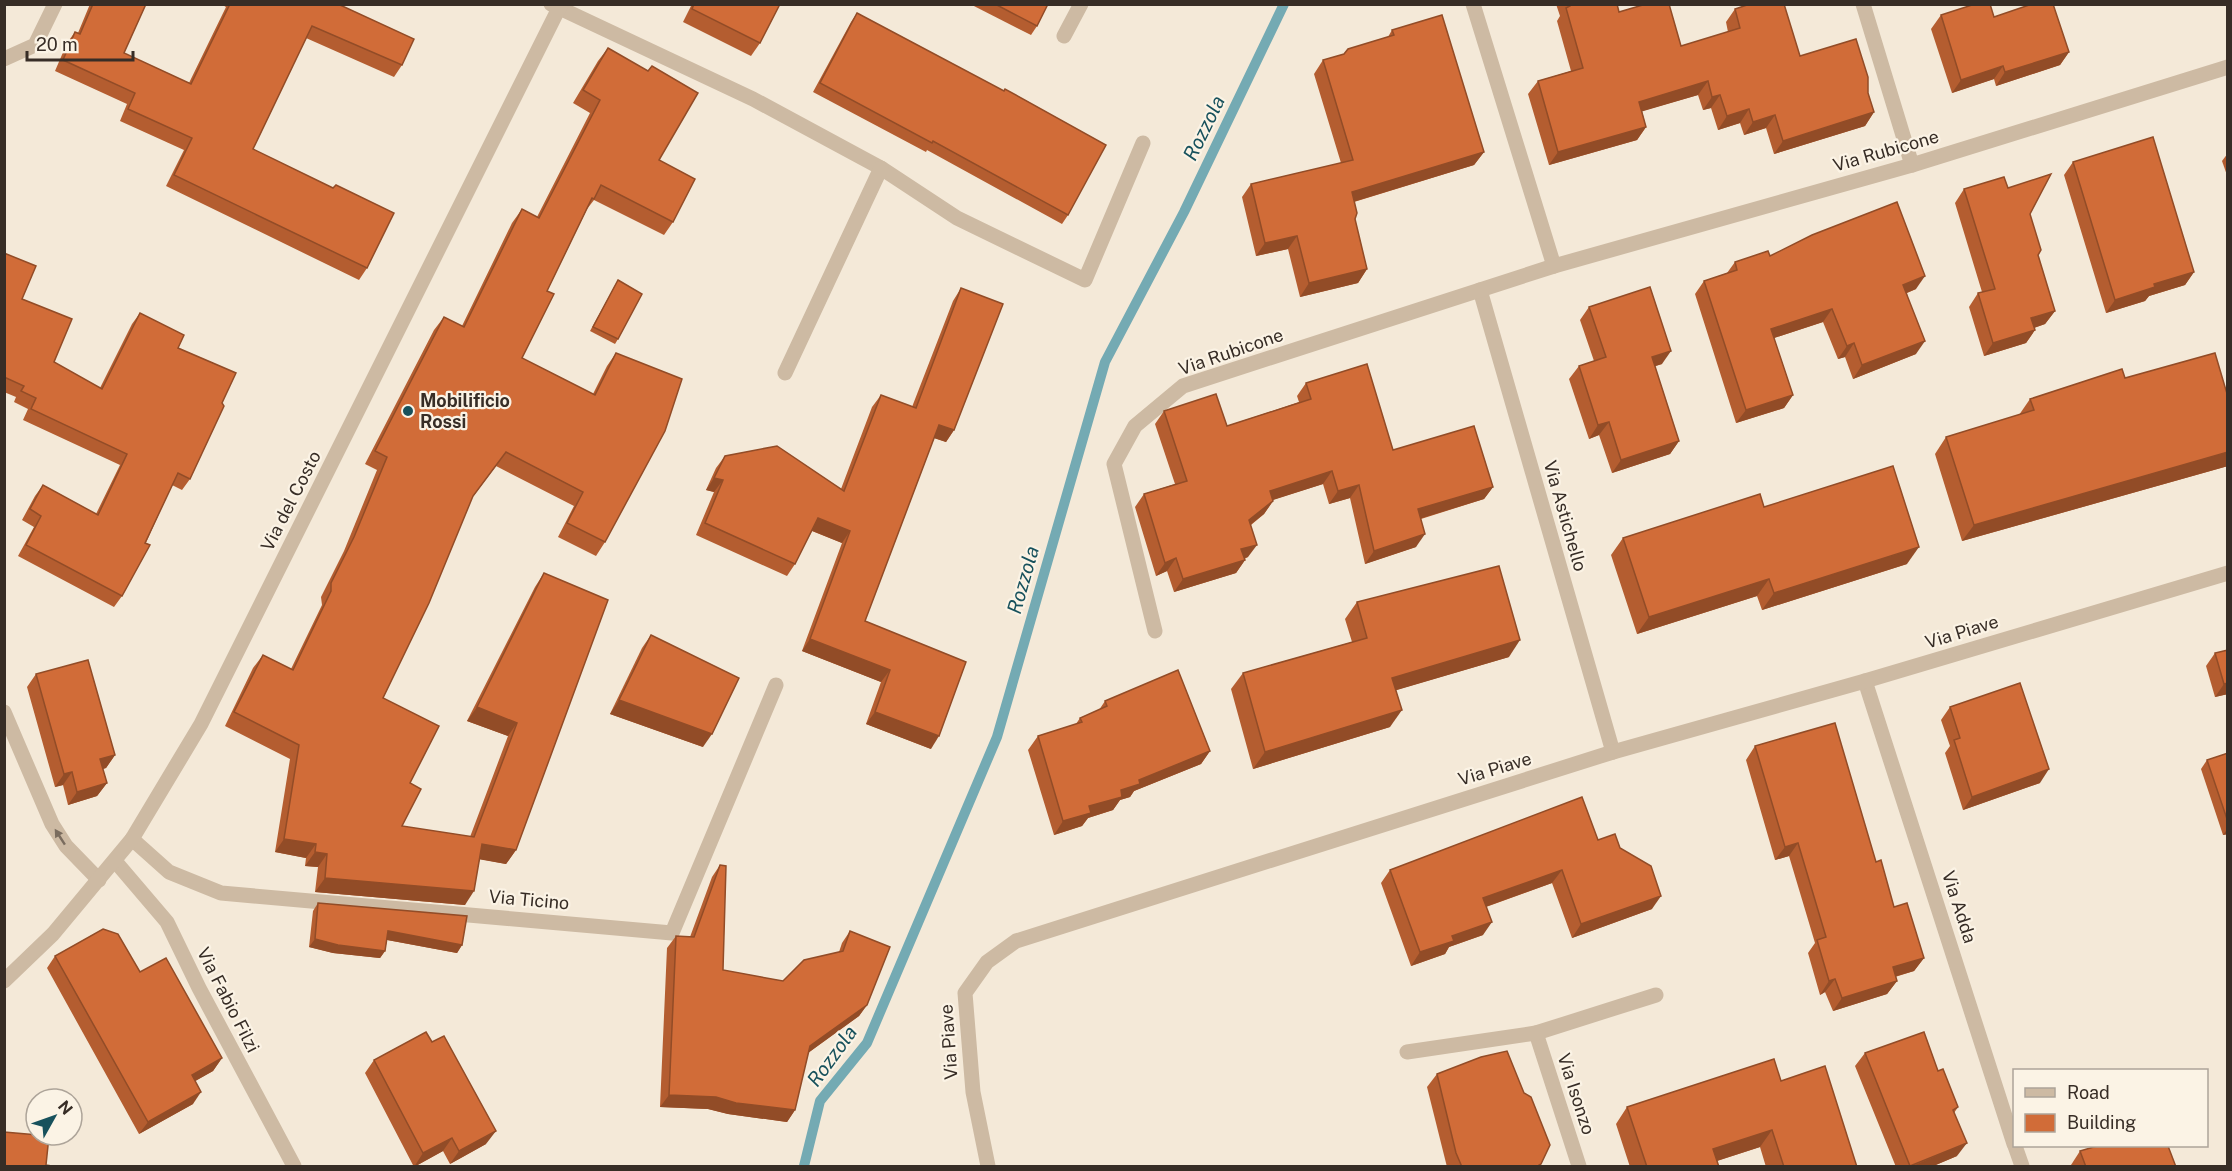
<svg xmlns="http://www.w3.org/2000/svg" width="2232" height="1171" font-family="'Public Sans',sans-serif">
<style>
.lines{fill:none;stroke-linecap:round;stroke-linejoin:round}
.stream{stroke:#74aab3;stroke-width:10}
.minor{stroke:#cdbaa3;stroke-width:15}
.wall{fill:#b45d30}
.shaded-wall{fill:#924c27}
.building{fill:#d16c38;stroke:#924c27;stroke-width:1.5}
.oneway{fill:#7a6c5e}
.poi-dot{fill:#17515c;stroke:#fbf3e5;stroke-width:2}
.labels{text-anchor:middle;stroke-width:4.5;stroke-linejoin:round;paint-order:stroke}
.street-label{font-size:18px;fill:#372d26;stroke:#fbf3e5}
.poi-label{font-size:18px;font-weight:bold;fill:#372d26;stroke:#fbf3e5;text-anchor:start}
.water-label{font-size:20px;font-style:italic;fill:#17515c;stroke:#fbf3e5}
</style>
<rect width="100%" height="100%" fill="#f4e9d8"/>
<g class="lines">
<path class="stream" d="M804 1166 820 1101 867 1043 997 737 1105 362 1184 212 1284 4"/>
<g class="minor">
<path d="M551 4 753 99 881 168 957 218 1085 280 1143 143"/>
<path d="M1473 4 1554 266"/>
<path d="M1863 4 1912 165"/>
<path d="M1064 36 1081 4"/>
<path d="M4 59 35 45 55 4"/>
<path d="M1480 290 1613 752"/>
<path d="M785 373 881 168"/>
<path d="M1155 631 1114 464 1135 426 1183 386 1554 266 1912 165 2228 67"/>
<path d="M1865 681 2014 1144"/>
<path d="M4 712 52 824 66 846 99 880"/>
<path d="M132 839 169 872 221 893 672 933 776 685"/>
<path d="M115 861 167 922 199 988 294 1166"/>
<path d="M4 981 53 934 132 839 201 724 561 4"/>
<path d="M1536 1033 1579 1166"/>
<path d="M1407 1052 1536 1033 1656 995"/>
<path d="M2015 1146 2022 1166"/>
<path d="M988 1166 973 1092 965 993 987 962 1016 941 1613 752 1865 681 2228 573"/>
</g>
</g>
<g class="wall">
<path d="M90 4H146L124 53 189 83 226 7 221 4H338L402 65 394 77 306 38 253 149 367 268 359 280 166 186 184 150 120 121 127 104 55 71 67 43 75 32 78 33Z"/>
<path d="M692 4H780L760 43 751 56 683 22Z"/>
<path d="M970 4H1048L1037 26 1031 35Z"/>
<path d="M1556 4H1617L1619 12 1681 46 1728 32 1726 22 1735 9 1800 56 1868 93 1874 112 1865 126 1774 154 1766 128 1744 135 1740 123 1718 130 1711 108 1703 110 1698 95 1642 111 1646 127 1637 140 1549 165 1528 94 1538 81 1571 71 1557 21 1560 16Z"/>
<path d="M857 13 1068 215 1062 224 927 150 926 152 813 92 851 22Z"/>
<path d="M1941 15 2069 52 2060 65 1996 86 1994 79 1952 93 1931 29Z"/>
<path d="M1392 30 1484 152 1474 165 1354 202 1355 219 1367 269 1358 283 1300 297 1288 249 1256 256 1242 197 1251 184 1341 163 1314 74 1323 60 1344 54 1388 37Z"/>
<path d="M608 48 659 160 673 222 664 235 594 200 587 209 547 291 522 358 593 394 607 366 616 353 605 542 596 556 558 537 574 506 496 466 472 498 383 698 410 783 402 826 470 837 508 736 467 721 535 587 544 573 516 850 506 864 480 859 465 905 315 892 318 867 305 866 306 858 275 852 290 759 225 726 253 668 263 655 291 669 322 605 321 597 344 551 377 470 365 464 434 330 444 317 462 326 512 223 522 209 537 217 590 113 573 103 598 61Z"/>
<path d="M2228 153V178L2222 161Z"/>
<path d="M2073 162 2194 272 2185 285 2149 296 2145 301 2106 313 2064 175Z"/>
<path d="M2008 188 2030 214 2038 255 2055 311 2045 324 2034 328 2035 330 2026 343 1984 356 1969 307 1978 293 1982 292 1955 203 1964 189Z"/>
<path d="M4 253 22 299 54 362 100 388 132 324 140 313 178 348 222 403 190 479 182 490 172 485 122 596 114 607 18 556 34 527 22 520 35 496 43 485 96 514 120 465 23 420 28 409 14 402 16 397 4 392Z"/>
<path d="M1770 256 1916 289 1907 293 1916 354 1853 379 1845 357 1838 359 1823 322 1774 338 1793 395 1784 408 1736 423 1695 294 1704 281 1727 273 1735 262Z"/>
<path d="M618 280V339L615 344 590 331Z"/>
<path d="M961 288 954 430 946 442 934 438 865 621 931 749 866 724 881 682 802 651 842 543 812 531 795 564 787 576 696 535 714 492 706 490 716 468 725 456 841 489 872 407 881 395 912 407 953 301Z"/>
<path d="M1589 307 1662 364 1655 366 1679 441 1670 454 1612 473 1599 435 1589 439 1569 379 1579 366 1594 361 1580 320Z"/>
<path d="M2125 378 2228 397V466L1962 541 1935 454 1946 437 2019 415 2030 399Z"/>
<path d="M1306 383 1393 450 1493 487 1484 499 1421 519 1416 547 1365 564 1350 498 1329 504 1323 484 1272 500 1273 501 1264 514 1251 525 1248 557 1244 559 1245 560 1236 573 1174 592 1167 571 1156 576 1135 507 1144 494 1175 484 1155 424 1164 411 1227 426 1299 402 1297 396Z"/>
<path d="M1764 507 1907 564 1762 610 1757 596 1637 634 1611 555 1623 538Z"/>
<path d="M1357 602 1509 657 1396 690 1390 727 1253 769 1231 689 1243 673 1352 642 1345 619Z"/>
<path d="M651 635 703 747 610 714 642 648Z"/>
<path d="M2215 653 2228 694 2215 697 2206 666Z"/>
<path d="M36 674 115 755 106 768 103 769 107 783 97 796 68 805 63 785 55 787 27 687Z"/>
<path d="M1105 701 1210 751 1201 764 1134 791 1130 797 1120 800 1113 810 1088 818 1082 826 1054 835 1028 750 1038 736 1076 724 1080 718 1099 710Z"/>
<path d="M1950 707 2040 783 1963 810 1945 753 1950 746 1941 720Z"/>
<path d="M1755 746 1876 862 1894 907 1924 958 1914 971 1895 977 1897 981 1887 994 1833 1011 1825 992 1820 995 1808 953 1815 943 1789 856 1775 860 1746 760Z"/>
<path d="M2228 753V834L2223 835 2201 769 2207 760Z"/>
<path d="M1598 840 1620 848 1652 909 1572 938 1552 883 1486 907 1483 935 1449 947 1445 954 1411 966 1381 883 1390 870Z"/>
<path d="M720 865 723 970 783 981 839 952 842 943 850 931 867 1005 859 1016 808 1053 795 1110 787 1122 728 1114 708 1109 660 1107 667 948 676 936 690 937 712 877Z"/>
<path d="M318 903 462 945 457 953 387 940 385 951 380 958 333 953 309 947 313 911Z"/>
<path d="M55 956 140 972 222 1058 213 1071 195 1081 193 1104 139 1134 47 968Z"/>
<path d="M1865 1053 1938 1071 1958 1107 1954 1113 1957 1156 1931 1167H1896L1855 1066Z"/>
<path d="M374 1060 486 1144 450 1164 443 1151 414 1167 365 1073Z"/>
<path d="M1437 1074 1524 1093 1541 1164 1540 1167H1447L1427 1087Z"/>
<path d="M1781 1081 1857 1167H1766L1760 1147 1717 1161 1719 1167H1630L1616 1124 1627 1107Z"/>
<path d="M2080 1151 2176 1167H2072L2071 1165Z"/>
</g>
<g class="shaded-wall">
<path d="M2069 52 2060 65 1996 86 2005 72Z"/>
<path d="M2003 66 1994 79 1952 93 1961 80Z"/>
<path d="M1708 81 1698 95 1630 115 1639 102Z"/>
<path d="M1720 95 1711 108 1703 110 1712 97Z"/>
<path d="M1749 109 1740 123 1718 130 1727 116Z"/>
<path d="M1874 112 1865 126 1774 154 1783 141Z"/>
<path d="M1775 115 1766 128 1744 135 1753 122Z"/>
<path d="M1646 127 1637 140 1549 165 1558 152Z"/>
<path d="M1484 152 1474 165 1343 205 1352 192Z"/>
<path d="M1297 236 1288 249 1256 256 1265 243Z"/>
<path d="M1367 269 1358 283 1300 297 1309 283Z"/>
<path d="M2194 272 2185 285 2149 296 2145 301 2106 313 2115 300 2154 284Z"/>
<path d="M1925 276 1916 289 1894 298 1903 285Z"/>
<path d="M1832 309 1823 322 1762 342 1771 329Z"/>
<path d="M2055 311 2045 324 2022 332 2031 318Z"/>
<path d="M2035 330 2026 343 1984 356 1993 343Z"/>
<path d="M1925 341 1916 354 1853 379 1862 365Z"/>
<path d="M1854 343 1845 357 1838 359 1847 346Z"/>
<path d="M1671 351 1662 364 1643 370 1652 357Z"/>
<path d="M1793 395 1784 408 1736 423 1746 410Z"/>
<path d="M1609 422 1599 435 1589 439 1598 425Z"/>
<path d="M939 425 954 430 946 442 931 437Z"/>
<path d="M1679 441 1670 454 1612 473 1621 460Z"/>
<path d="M2228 452V466L1962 541 1974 525Z"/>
<path d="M1332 471 1323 484 1261 504 1270 491Z"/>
<path d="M714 478 723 480 714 492 706 490Z"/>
<path d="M1359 485 1350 498 1329 504 1338 491Z"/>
<path d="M1493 487 1484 499 1409 522 1418 509Z"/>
<path d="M1273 501 1264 514 1240 533 1249 520Z"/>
<path d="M818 518 850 531 842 543 810 530Z"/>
<path d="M1425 534 1416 547 1365 564 1374 551Z"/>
<path d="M1257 545 1248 557 1232 562 1241 549Z"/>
<path d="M1919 547 1907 564 1762 610 1774 593Z"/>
<path d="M1176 558 1167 571 1156 576 1165 563Z"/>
<path d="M1245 560 1236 573 1174 592 1183 579Z"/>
<path d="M1769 579 1757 596 1637 634 1649 617Z"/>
<path d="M810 639 890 670 881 682 802 651Z"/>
<path d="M1520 640 1509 657 1380 695 1392 678Z"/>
<path d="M2228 683V694L2215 697 2224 684Z"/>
<path d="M619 700 712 734 703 747 610 714Z"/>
<path d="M477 707 517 723 508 736 467 721Z"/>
<path d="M1402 710 1390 727 1253 769 1265 752Z"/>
<path d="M875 712 939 736 931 749 866 724Z"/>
<path d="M1210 751 1201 764 1134 791 1130 797 1120 800 1113 810 1088 818 1082 826 1054 835 1063 821 1089 806 1139 780Z"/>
<path d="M115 755 106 768 91 772 100 759Z"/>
<path d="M2049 769 2040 783 1963 810 1972 797Z"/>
<path d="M72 772 63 785 55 787 64 774Z"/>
<path d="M107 783 97 796 68 805 77 792Z"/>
<path d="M2228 828V834L2223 835Z"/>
<path d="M284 839 316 844 306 858 275 852Z"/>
<path d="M1798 843 1789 856 1775 860 1785 847Z"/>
<path d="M482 844 516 850 506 864 472 858Z"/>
<path d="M315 852 327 854 318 867 305 866Z"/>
<path d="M1562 870 1552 883 1474 911 1483 898Z"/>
<path d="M325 878 474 891 465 905 315 892Z"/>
<path d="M1661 896 1652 909 1572 938 1581 924Z"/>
<path d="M1492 922 1483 935 1449 947 1445 954 1411 966 1420 952 1452 936Z"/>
<path d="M388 931 462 945 457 953 382 939Z"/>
<path d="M315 939 385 951 380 958 333 953 309 947Z"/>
<path d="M1924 958 1914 971 1883 980 1893 967Z"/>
<path d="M1835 979 1825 992 1820 995 1829 981Z"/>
<path d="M1897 981 1887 994 1833 1011 1842 998Z"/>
<path d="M867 1005 859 1016 801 1058 810 1046Z"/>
<path d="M222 1058 213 1071 183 1088 192 1075Z"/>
<path d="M201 1092 193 1104 139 1134 148 1122Z"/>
<path d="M669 1095 716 1097 795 1110 787 1122 728 1114 708 1109 660 1107Z"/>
<path d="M1772 1130 1760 1147 1701 1166 1713 1149Z"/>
<path d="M496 1131 486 1144 450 1164 459 1151Z"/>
<path d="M452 1138 443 1151 414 1167 423 1153Z"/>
<path d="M1967 1143 1957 1156 1931 1167H1910Z"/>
</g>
<g class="building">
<path d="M93 4H146L124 53 191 84 230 4H338L414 39 402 65 312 26 253 149 333 188 336 185 394 213 367 268 174 175 192 138 128 109 135 93 63 60 75 32 80 34Z"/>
<path d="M694 4H780L760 43 692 9Z"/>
<path d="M995 4H1048L1037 26Z"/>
<path d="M1569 4H1617L1619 12 1646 4H1669L1681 46 1740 28 1735 9 1750 4H1784L1800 56 1856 39 1868 77V93L1874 112 1783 141 1775 115 1753 122 1749 109 1727 116 1720 95 1712 97 1708 81 1639 102 1646 127 1558 152 1538 81 1583 68 1566 8 1570 6Z"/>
<path d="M1975 4H1990L1994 17 2032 4H2053L2069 52 2005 72 2003 66 1961 80 1941 15Z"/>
<path d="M857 13 1004 91 1005 89 1106 145 1068 215 933 141 932 143 820 83Z"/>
<path d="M1442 15 1484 152 1352 192 1357 213 1355 219 1367 269 1309 283 1297 236 1265 243 1251 184 1353 160 1323 60 1344 54 1348 49 1394 35 1392 30Z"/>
<path d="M608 48 648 71 652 66 698 93 659 160 695 179 673 222 601 185 594 199 592 198 547 291 554 294 522 358 595 395 616 353 682 379 665 431 605 542 567 523 583 492 506 452 473 496 429 603 383 698 439 726 410 783 421 789 402 826 474 837 517 723 477 707 544 573 608 600 516 850 482 844 474 891 325 878 327 854 315 852 316 844 284 839 299 745 234 712 263 655 293 670 331 591V583L354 537 387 457 375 451 444 317 464 327 522 209 539 218 600 100 583 90Z"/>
<path d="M2153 137 2194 272 2154 284 2155 287 2115 300 2073 162Z"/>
<path d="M2051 174 2030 214 2041 250 2038 255 2055 311 2031 318 2035 330 1993 343 1978 293 1995 289 1964 189 2004 177 2008 188Z"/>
<path d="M1897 202 1925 276 1903 285 1925 341 1862 365 1854 343 1847 346 1832 309 1771 329 1793 395 1746 410 1704 281 1737 270 1735 262 1768 251 1770 256 1812 235Z"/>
<path d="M4 253 36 266 22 299 72 319 54 362 102 389 140 313 184 335 178 348 236 373 222 403 224 406 190 479 178 473 145 543 150 545 122 596 26 545 41 516 30 509 43 485 98 515 127 454 31 409 36 398 21 391 24 386 4 377Z"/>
<path d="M618 280 642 294 618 339 593 327Z"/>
<path d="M1650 287 1671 351 1652 357 1679 441 1621 460 1609 422 1598 425 1579 366 1606 357 1589 307Z"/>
<path d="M961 288 1003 304 954 430 939 425 865 621 966 662 939 736 875 712 890 670 810 639 850 531 818 518 795 564 705 523 723 480 714 478 725 456 777 446 844 491 881 395 916 408Z"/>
<path d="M2215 353 2228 397V452L1974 525 1946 437 2034 410 2030 399 2122 369 2125 378Z"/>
<path d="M1367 364 1393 450 1474 426 1493 487 1418 509 1425 534 1374 551 1359 485 1338 491 1332 471 1270 491 1273 501 1249 520 1257 545 1241 549 1245 560 1183 579 1176 558 1165 563 1144 494 1187 481 1164 411 1216 394 1227 426 1311 399 1306 383Z"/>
<path d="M1893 466 1919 547 1774 593 1769 579 1649 617 1623 538 1760 494 1764 507Z"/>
<path d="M1499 566 1520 640 1392 678 1402 710 1265 752 1243 673 1367 638 1357 602Z"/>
<path d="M651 635 739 678 712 734 619 700Z"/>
<path d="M2228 650V683L2224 684 2215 653Z"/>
<path d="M88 660 115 755 100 759 107 783 77 792 72 772 64 774 36 674Z"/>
<path d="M1178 670 1210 751 1139 780 1140 784 1121 790 1122 797 1089 806 1091 813 1063 821 1038 736 1082 722 1080 718 1107 706 1105 701Z"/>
<path d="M2020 683 2049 769 1972 797 1954 740 1960 738 1950 707Z"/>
<path d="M1835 723 1876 862 1881 860 1894 907 1907 903 1924 958 1893 967 1897 981 1842 998 1835 979 1829 981 1817 940 1826 937 1798 843 1785 847 1755 746Z"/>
<path d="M2228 753V822L2207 760Z"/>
<path d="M1582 797 1598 840 1615 834 1620 848 1651 866 1661 896 1581 924 1562 870 1483 898 1492 922 1452 936 1454 941 1420 952 1390 870Z"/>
<path d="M720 865 726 866 723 970 783 981 804 960 843 951 850 931 890 947 867 1005 810 1046 795 1110 736 1103 716 1097 669 1095 676 936 694 937Z"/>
<path d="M318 903 467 916 462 945 388 931 385 951 338 945 315 939Z"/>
<path d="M103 929 118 934 140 972 166 958 222 1058 192 1075 201 1092 148 1122 55 956Z"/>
<path d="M426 1032 432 1042 444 1036 496 1131 459 1151 452 1138 423 1153 374 1060Z"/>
<path d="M1924 1032 1938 1071 1943 1069 1958 1107 1953 1110 1967 1143 1910 1166 1865 1053Z"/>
<path d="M1507 1051 1524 1093 1531 1097 1550 1145 1541 1164 1536 1167H1462L1456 1153 1437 1074 1481 1057Z"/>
<path d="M1774 1059 1781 1081 1825 1066 1857 1167H1784L1772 1130 1713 1149 1719 1167H1647L1627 1107Z"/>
<path d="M4 1132 49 1136 46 1165 58 1167H4Z"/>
<path d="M2097 1146H2168L2176 1167H2086L2080 1151Z"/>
</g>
<defs><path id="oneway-solid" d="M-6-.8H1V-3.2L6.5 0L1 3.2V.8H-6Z" transform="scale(1.5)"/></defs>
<use class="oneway" href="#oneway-solid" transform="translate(60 837) rotate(-123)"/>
<circle class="poi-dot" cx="408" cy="411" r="6"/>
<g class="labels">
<g class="street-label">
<text transform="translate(1886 151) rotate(-16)" y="6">Via Rubicone</text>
<text transform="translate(1231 352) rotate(-19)" y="6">Via Rubicone</text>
<text transform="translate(291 501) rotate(-63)" y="6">Via del Costo</text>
<text transform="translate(1565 516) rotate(74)" y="6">Via Astichello</text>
<text transform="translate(1962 632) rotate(-17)" y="6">Via Piave</text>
<text transform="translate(1495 769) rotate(-17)" y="6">Via Piave</text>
<text transform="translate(529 900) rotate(5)" y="6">Via Ticino</text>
<text transform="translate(1959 907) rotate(72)" y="6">Via Adda</text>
<text transform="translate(228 1000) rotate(63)" y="6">Via Fabio Filzi</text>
<text transform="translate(949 1042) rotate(-94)" y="6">Via Piave</text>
<text transform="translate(1576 1094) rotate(72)" y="6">Via Isonzo</text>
</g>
<g class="poi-label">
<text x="420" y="407">Mobilificio<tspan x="420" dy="21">Rossi</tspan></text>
</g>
<g class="water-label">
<text transform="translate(1204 128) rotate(-64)" y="7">Rozzola</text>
<text transform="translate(1023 580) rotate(-74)" y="7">Rozzola</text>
<text transform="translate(832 1056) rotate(-54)" y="7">Rozzola</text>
</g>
</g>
<rect width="2232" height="1171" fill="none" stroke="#372d26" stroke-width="12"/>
<rect x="2013" y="1069" width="195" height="78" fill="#fbf3e5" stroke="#ada499" stroke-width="1.5"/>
<rect x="2025" y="1088" width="30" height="9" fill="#cdbaa3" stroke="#ada499" stroke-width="1.5"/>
<text x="2067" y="1099" font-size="18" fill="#372d26">Road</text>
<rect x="2025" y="1114" width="30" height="18" fill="#d16c38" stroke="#ada499" stroke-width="1.5"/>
<text x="2067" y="1129" font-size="18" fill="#372d26">Building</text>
<g transform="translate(54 1117) rotate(50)"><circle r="28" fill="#fbf3e5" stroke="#ada499" stroke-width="1.5"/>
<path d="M0-4.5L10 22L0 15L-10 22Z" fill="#17515c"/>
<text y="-9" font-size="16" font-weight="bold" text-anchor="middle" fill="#372d26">N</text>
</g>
<path d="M27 51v9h106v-9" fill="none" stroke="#372d26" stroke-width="3"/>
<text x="36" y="51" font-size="18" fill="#372d26" stroke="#fbf3e5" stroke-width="4.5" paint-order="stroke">20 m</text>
</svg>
